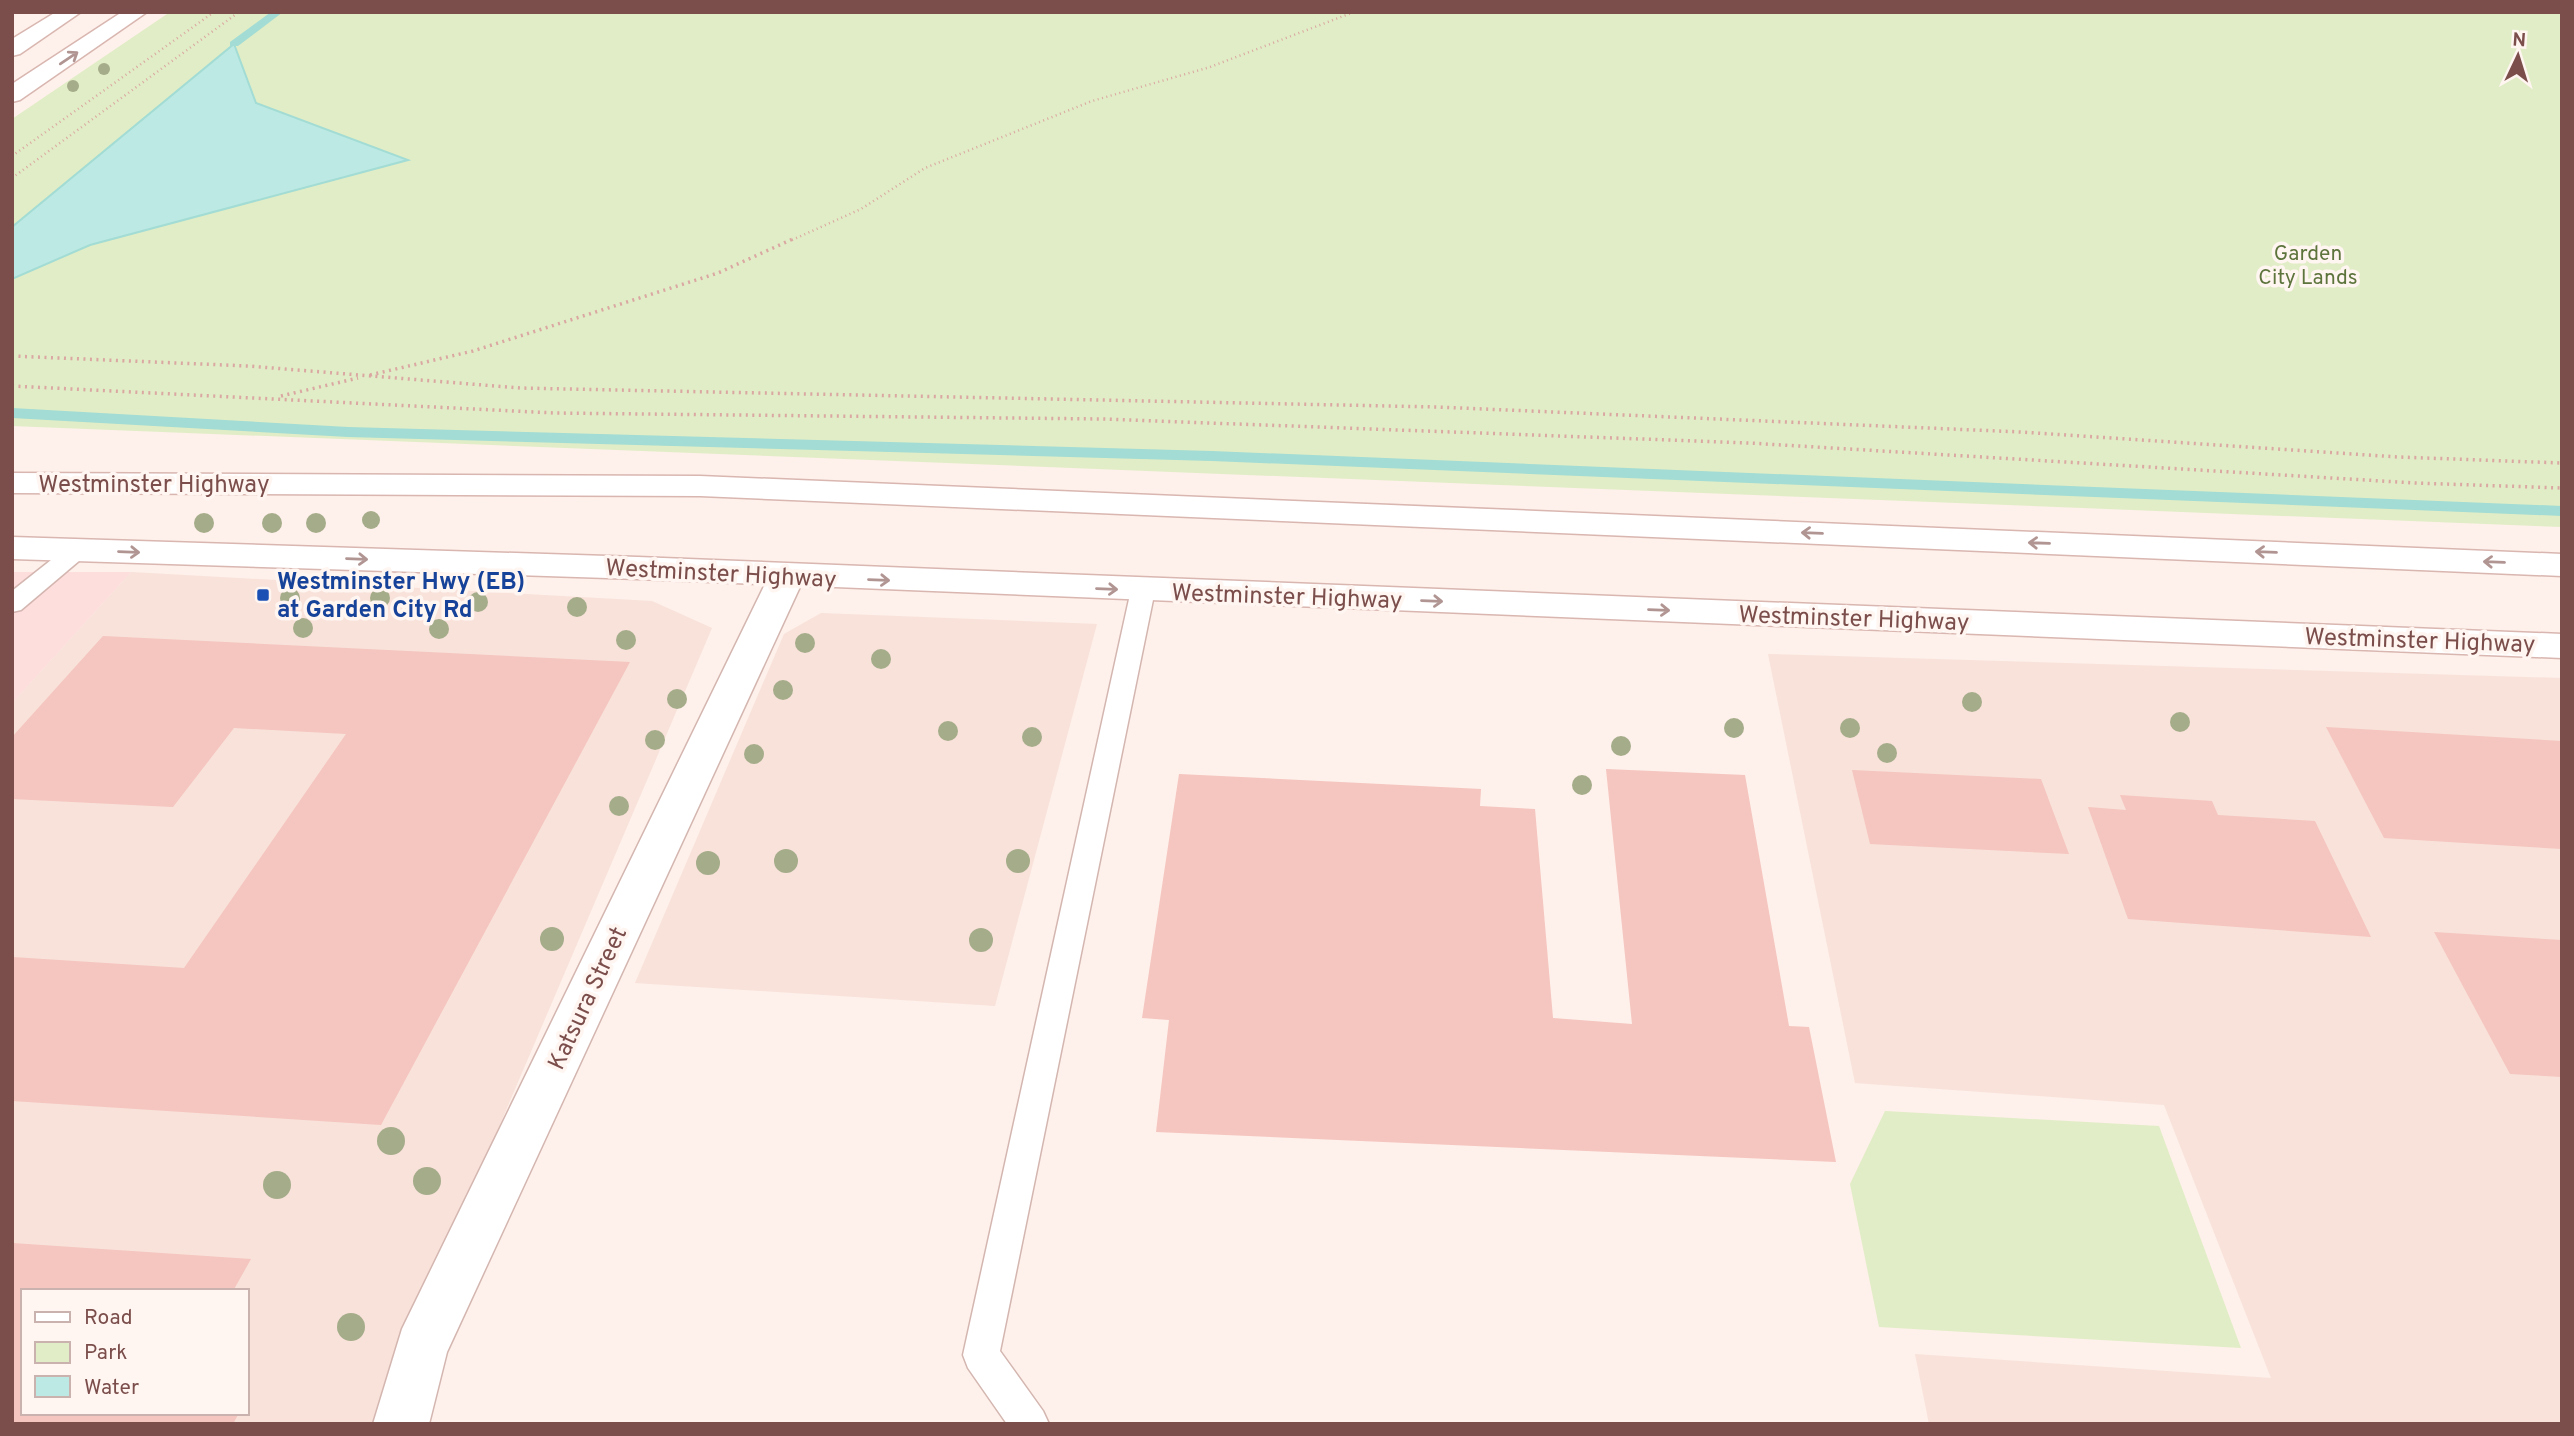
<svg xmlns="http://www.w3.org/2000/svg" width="2574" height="1436" font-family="Overpass,sans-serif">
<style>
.residential{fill:#f8e2da;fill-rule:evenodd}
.commercial{fill:#fedddd}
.green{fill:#e1edc6}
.water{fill:#bce9e3;stroke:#a2dcd4;stroke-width:2}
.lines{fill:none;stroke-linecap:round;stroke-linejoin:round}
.stream{fill:#a2dcd4;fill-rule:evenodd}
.building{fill:#f5c5bf}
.service-casing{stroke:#d4b6b0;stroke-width:3}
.minor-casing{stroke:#d4b6b0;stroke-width:3}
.secondary-casing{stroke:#d9b6b0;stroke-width:3}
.path-far1{stroke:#daa7a2;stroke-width:2.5;stroke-dasharray:1 3.5;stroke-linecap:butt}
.path{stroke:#daa7a2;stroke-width:3.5;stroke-dasharray:2 4.5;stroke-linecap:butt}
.service{fill:#fff;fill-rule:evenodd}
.minor{fill:#fff;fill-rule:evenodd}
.secondary{fill:#fff;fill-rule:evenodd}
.tree{fill:#a5ac8a}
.oneway{stroke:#b09593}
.transit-dot{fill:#1a4fb4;stroke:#fff5f1;stroke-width:2.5}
.labels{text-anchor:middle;stroke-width:7;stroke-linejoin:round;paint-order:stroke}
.far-park-label{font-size:21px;fill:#5d743c;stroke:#fff5f1}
.street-label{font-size:24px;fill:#7b4e4b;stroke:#fff5f1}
.transit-label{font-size:24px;font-weight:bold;fill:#164399;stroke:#fff5f1;text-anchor:start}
</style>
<rect width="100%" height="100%" fill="#fef0ea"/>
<g class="residential">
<path d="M131 572 652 601 712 628 407 1342 380 1424H12V703ZM23 1291H247V1413H23Z"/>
<path d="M821 613 1097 624 995 1006 635 983 784 634Z"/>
<path d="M1768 654 2562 678V1424H1929L1915 1354 2271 1378 2164 1105 1855 1083Z"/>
</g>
<path class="commercial" d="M12 572H131L12 703Z"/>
<g class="green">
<path d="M170 12H2562V527L12 426V119Z"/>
<path d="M1885 1111 2159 1126 2241 1348 1879 1327 1850 1184Z"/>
</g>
<path class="water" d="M234 44 256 103 408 160 90 245 12 279V227Z"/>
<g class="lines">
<g class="stream">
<path d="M271 12H283L238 46H230V42Z"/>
<path d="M12 408 348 427 1212 451 2562 506V516L1212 461 348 437 12 418Z"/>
</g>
</g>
<g class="building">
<path d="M103 636 630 662 381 1125 12 1101V957L184 968 346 734 234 728 173 807 12 799V737Z"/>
<path d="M2326 727 2562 741V849L2384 838Z"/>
<path d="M1606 769 1745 775 1789 1026 1809 1027 1836 1162 1156 1132 1169 1020 1142 1018 1179 774 1481 789 1480 806 1535 809 1553 1018 1632 1024Z"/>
<path d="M1852 770 2041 779 2069 854 1870 844Z"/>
<path d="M2120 795 2212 801 2218 815 2315 821 2371 937 2128 919 2088 807 2126 810Z"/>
<path d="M2434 932 2562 940V1077L2510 1074Z"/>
<path d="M12 1243 251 1259 233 1291H23V1413H239L233 1424H12Z"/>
</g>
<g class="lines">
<defs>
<g id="service">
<path d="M78 543 86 545 90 550 86 555 21 610 12 612V591L70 545Z"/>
<path d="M1143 582 1152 584 1155 590 1000 1351 1043 1411 1049 1424H1007L968 1368 963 1355 1131 590 1134 584Z"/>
</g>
<path id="minor" d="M787 565 799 568 805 576 447 1352 429 1424H373L402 1329 769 576 775 568Z"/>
<g id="secondary">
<path d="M56 12H81L20 54 12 56V39Z"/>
<path d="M122 12H147L20 100 12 102V84Z"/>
<path d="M12 473 700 476 2562 554V576L700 496 12 493Z"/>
<path d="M12 537 638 557 2562 634V658L638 579 12 559Z"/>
</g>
</defs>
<use href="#service" class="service-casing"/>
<use href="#minor" class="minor-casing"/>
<use href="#secondary" class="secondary-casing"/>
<g class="path-far1">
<path d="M12 156 214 12"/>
<path d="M12 178 239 12"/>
<path d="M792 240 861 209 925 168 1092 101 1210 67 1354 12"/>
</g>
<g class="path">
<path d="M12 356 248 366 520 388 1437 407 2021 432 2398 457 2562 463"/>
<path d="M370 375 473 351 718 273 795 238"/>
<path d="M12 386 554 413 1102 419 1749 443 2415 483 2562 488"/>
<path d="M281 396 358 378"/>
</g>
<use href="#service" class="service"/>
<use href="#minor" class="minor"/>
<use href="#secondary" class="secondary"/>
</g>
<g class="tree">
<circle cx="104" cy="69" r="6"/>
<circle cx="73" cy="86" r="6"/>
<circle cx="371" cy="520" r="9"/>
<circle cx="204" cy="523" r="10"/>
<circle cx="272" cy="523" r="10"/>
<circle cx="316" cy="523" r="10"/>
<circle cx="290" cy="598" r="10"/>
<circle cx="380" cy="598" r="10"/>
<circle cx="478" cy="602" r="10"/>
<circle cx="577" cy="607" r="10"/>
<circle cx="303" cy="628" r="10"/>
<circle cx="439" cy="629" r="10"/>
<circle cx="626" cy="640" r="10"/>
<circle cx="805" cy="643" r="10"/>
<circle cx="881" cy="659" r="10"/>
<circle cx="783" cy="690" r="10"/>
<circle cx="677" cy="699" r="10"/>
<circle cx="1972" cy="702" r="10"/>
<circle cx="2180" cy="722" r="10"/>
<circle cx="1734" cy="728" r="10"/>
<circle cx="1850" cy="728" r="10"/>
<circle cx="948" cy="731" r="10"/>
<circle cx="1032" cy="737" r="10"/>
<circle cx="655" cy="740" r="10"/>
<circle cx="1621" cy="746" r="10"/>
<circle cx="1887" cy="753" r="10"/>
<circle cx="754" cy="754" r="10"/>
<circle cx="1582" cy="785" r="10"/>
<circle cx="619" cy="806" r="10"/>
<circle cx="786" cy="861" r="12"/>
<circle cx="1018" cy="861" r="12"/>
<circle cx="708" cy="863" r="12"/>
<circle cx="552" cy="939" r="12"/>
<circle cx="981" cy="940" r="12"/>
<circle cx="391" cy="1141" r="14"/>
<circle cx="427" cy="1181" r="14"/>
<circle cx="277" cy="1185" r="14"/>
<circle cx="351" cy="1327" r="14"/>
</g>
<defs><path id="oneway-shaft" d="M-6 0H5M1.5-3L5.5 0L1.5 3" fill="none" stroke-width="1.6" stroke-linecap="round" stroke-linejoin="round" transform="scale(1.75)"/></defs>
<g class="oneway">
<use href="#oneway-shaft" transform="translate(69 58) rotate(-34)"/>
<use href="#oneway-shaft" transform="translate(1812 533) rotate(-178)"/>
<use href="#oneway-shaft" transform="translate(2039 543) rotate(-178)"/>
<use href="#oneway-shaft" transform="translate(129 552) rotate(2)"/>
<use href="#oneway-shaft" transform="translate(2266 552) rotate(-178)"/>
<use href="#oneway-shaft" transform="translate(357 559) rotate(2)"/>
<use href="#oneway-shaft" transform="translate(2494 562) rotate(-178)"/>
<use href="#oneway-shaft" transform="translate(879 580) rotate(2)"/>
<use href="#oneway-shaft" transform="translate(1107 589) rotate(2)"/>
<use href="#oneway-shaft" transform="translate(1432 601) rotate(2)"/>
<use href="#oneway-shaft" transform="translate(1659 610) rotate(2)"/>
</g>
<rect class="transit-dot" x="256" y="588" width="14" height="14" rx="3.5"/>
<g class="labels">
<g class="far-park-label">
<text x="2308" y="260">Garden<tspan x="2308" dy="24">City Lands</tspan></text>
</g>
<g class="street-label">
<text x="154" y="492">Westminster Highway</text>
<text transform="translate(721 573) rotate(3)" y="8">Westminster Highway</text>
<text transform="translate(1287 596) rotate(2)" y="8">Westminster Highway</text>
<text transform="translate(1854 618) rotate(2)" y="8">Westminster Highway</text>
<text transform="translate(2420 640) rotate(2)" y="8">Westminster Highway</text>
<text transform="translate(587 998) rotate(-65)" y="8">Katsura Street</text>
</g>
<g class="transit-label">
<text x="277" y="589">Westminster Hwy (EB)<tspan x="277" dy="28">at Garden City Rd</tspan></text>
</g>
</g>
<rect width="2574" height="1436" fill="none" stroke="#7b4e4b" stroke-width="28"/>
<rect x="21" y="1289" width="228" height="126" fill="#fff5f1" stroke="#cab2af" stroke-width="2"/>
<rect x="35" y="1312" width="35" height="10" fill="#ffffff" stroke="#cab2af" stroke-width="2"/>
<text x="84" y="1324" font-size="21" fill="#7b4e4b">Road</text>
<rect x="35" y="1342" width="35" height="21" fill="#e1edc6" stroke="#cab2af" stroke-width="2"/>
<text x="84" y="1359" font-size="21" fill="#7b4e4b">Park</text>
<rect x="35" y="1376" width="35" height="21" fill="#bce9e3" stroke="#cab2af" stroke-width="2"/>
<text x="84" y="1394" font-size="21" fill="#7b4e4b">Water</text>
<g transform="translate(2518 56) rotate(4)" stroke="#fff5f1" stroke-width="5" paint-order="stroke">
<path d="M0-5L12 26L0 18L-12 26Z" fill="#7b4e4b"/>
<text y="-10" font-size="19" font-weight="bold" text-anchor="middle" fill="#7b4e4b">N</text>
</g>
</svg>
